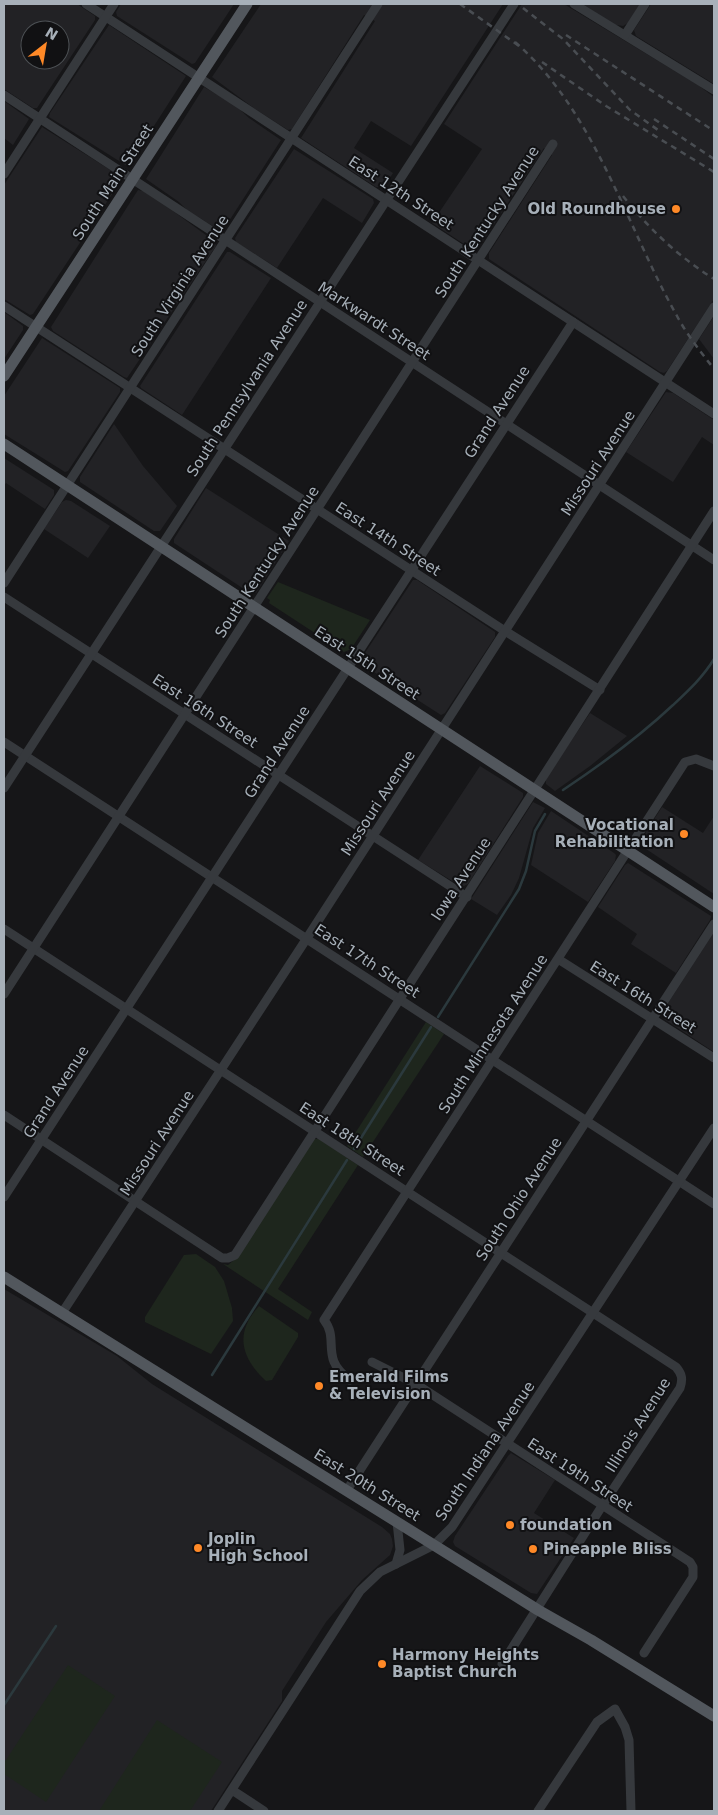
<svg xmlns="http://www.w3.org/2000/svg" width="718" height="1815" font-family="'DejaVu Sans',sans-serif">
<style>
.built{fill:#222225;fill-rule:evenodd}
.green{fill:#1e261d}
.lines{fill:none;stroke-linecap:round;stroke-linejoin:round}
.stream{stroke:#2b393d;stroke-width:2.5}
.minor{stroke:#36393d;stroke-width:9}
.major{stroke:#52575d;stroke-width:11}
.rail{stroke:#494d52;stroke-width:2.5;stroke-dasharray:6 5;stroke-linecap:butt}
.poi-dot{fill:#ff8927;stroke:#111113;stroke-width:2}
.labels{text-anchor:middle;stroke-width:4;stroke-linejoin:round;paint-order:stroke}
.street-label{font-size:15px;fill:#a7b0b9;stroke:#111113}
.poi-label{font-size:15px;font-weight:bold;fill:#a7b0b9;stroke:#111113;text-anchor:start}
</style>
<rect width="100%" height="100%" fill="#161618"/>
<g class="built">
<path d="M4 4H77L95 16V20L37 108H33L4 89ZM30 30H60V60H30Z"/>
<path d="M121 4H234L195 63 192 64 117 16 116 12Z"/>
<path d="M261 4H503L411 146 371 121 354 148 393 173 386 184 380 187H376L301 138 375 21 364 15 292 129 288 130 255 109 212 77Z"/>
<path d="M522 4H564L698 85 714 97V299L667 371 664 373 660 372 489 259V253L552 155 544 148 477 250H473L432 223 482 149 444 124Z"/>
<path d="M582 4H640L628 23 623 26 616 25Z"/>
<path d="M651 4H714V84L636 36 634 30Z"/>
<path d="M109 25 186 76 129 165 127 166 49 117 50 113Z"/>
<path d="M204 87 234 104 249 118 281 140 222 232 187 210 179 202 146 179Z"/>
<path d="M4 101 29 119 13 145 4 138Z"/>
<path d="M42 127 120 176 122 179 33 314 30 315 4 299V185Z"/>
<path d="M294 149 373 199 374 203 362 223 323 198 277 268 236 242 235 238Z"/>
<path d="M138 190 143 191 173 211 214 241 216 246 127 378 124 377 53 331 51 327Z"/>
<path d="M227 252H230L271 278 182 415 141 388 140 386Z"/>
<path d="M4 312 23 326V330L4 359Z"/>
<path d="M714 316V359L699 339Z"/>
<path d="M42 338 120 388V392L68 471 65 472 4 434V396Z"/>
<path d="M666 392 673 393 714 420V445L702 437 673 482 626 452Z"/>
<path d="M114 424 143 466 177 506 160 531H154L80 482V477Z"/>
<path d="M4 458 54 490V495L45 509 6 483 4 486Z"/>
<path d="M206 488 289 541 256 593H250L174 543V539Z"/>
<path d="M66 500 71 501 110 526 88 558 44 529 62 502Z"/>
<path d="M413 580H417L495 632V637L445 713 441 715 360 663 361 659Z"/>
<path d="M590 713 627 736 590 766 555 791 546 784V778Z"/>
<path d="M480 766 523 793V797L468 884 462 887 418 860Z"/>
<path d="M533 802 545 808 533 828 519 878 511 895 497 915 471 899Z"/>
<path d="M662 807 703 833 714 816V894L640 845V841Z"/>
<path d="M551 811 614 853 616 855 615 861 588 902 531 865 538 833Z"/>
<path d="M628 863 711 916 710 920 676 973 631 944 637 934 598 907 625 865Z"/>
<path d="M714 932V1052L664 1019 661 1014Z"/>
<path d="M4 1289 117 1356 152 1384 382 1527 390 1534 392 1539 393 1546 390 1555 362 1580 326 1622 282 1691V1701L211 1811H4Z"/>
<path d="M511 1453 555 1480 534 1513 574 1538 537 1594 531 1593 455 1546 453 1542 455 1536 508 1456Z"/>
</g>
<g class="green">
<path d="M278 582 370 620 351 649 344 652 269 603 270 600 267 598Z"/>
<path d="M426 1022 444 1034 363 1157 347 1146Z"/>
<path d="M314 1139H319L358 1165 278 1289 312 1312 308 1320 223 1264 228 1265 234 1260Z"/>
<path d="M196 1254 215 1267 224 1281 232 1308 233 1321 211 1354 145 1322V1317L184 1255Z"/>
<path d="M259 1306 298 1333V1337L272 1380 266 1381C241 1358 234 1333 259 1306Z"/>
<path d="M68 1665 115 1696 46 1802 4 1774V1763Z"/>
<path d="M157 1720 222 1762 190 1811H99Z"/>
</g>
<g class="lines">
<g class="stream">
<path d="M563 790C602 764 639 737 673 705 689 690 703 677 714 659"/>
<path d="M438 1017 519 889 526 871 535 831 545 814"/>
<path d="M354 1149 431 1027"/>
<path d="M212 1375 347 1160"/>
<path d="M4 1705 56 1626"/>
</g>
<g class="minor">
<path d="M86 4 714 414"/>
<path d="M574 4 714 90"/>
<path d="M625 35 645 4"/>
<path d="M4 95 714 560"/>
<path d="M4 174 114 4"/>
<path d="M4 306 505 631 600 690"/>
<path d="M4 583 378 4"/>
<path d="M4 597 467 897"/>
<path d="M4 742 714 1204"/>
<path d="M4 788 514 4"/>
<path d="M4 929 676 1367C682 1374 683 1379 680 1388L602 1506 502 1664"/>
<path d="M558 959 714 1058"/>
<path d="M4 994 553 144"/>
<path d="M4 1115 222 1258H228L235 1255 714 511"/>
<path d="M4 1197 573 322"/>
<path d="M62 1313 307 938 714 307"/>
<path d="M372 1362 416 1384 690 1562 693 1567V1577L644 1653"/>
<path d="M350 1380C319 1358 340 1340 324 1320L685 762 696 759 714 766"/>
<path d="M347 1490 714 924"/>
<path d="M396 1564 400 1550 397 1522"/>
<path d="M232 1790 264 1811"/>
<path d="M218 1811 360 1591 380 1572 434 1545 452 1527 714 1128"/>
<path d="M538 1811 597 1722 615 1709 625 1727 629 1740 631 1811"/>
</g>
<g class="major">
<path d="M4 376 247 4"/>
<path d="M4 444 714 907"/>
<path d="M4 1277 538 1610 591 1640 714 1716"/>
</g>
<g class="rail">
<path d="M460 4 519 46"/>
<path d="M523 8 563 39 630 110 658 130"/>
<path d="M566 35 714 131"/>
<path d="M515 42C595 111 626 226 677 316 687 335 701 352 714 369"/>
<path d="M542 62 606 106 714 172"/>
<path d="M654 119 714 159"/>
<path d="M623 196C649 229 679 257 714 279"/>
</g>
</g>
<g class="poi-dot">
<circle cx="676" cy="209" r="5"/>
<circle cx="684" cy="834" r="5"/>
<circle cx="319" cy="1386" r="5"/>
<circle cx="510" cy="1525" r="5"/>
<circle cx="198" cy="1548" r="5"/>
<circle cx="533" cy="1549" r="5"/>
<circle cx="382" cy="1664" r="5"/>
</g>
<g class="labels">
<g class="street-label">
<text transform="translate(113 182) rotate(-57)" y="5">South Main Street</text>
<text transform="translate(401 193) rotate(33)" y="5">East 12th Street</text>
<text transform="translate(487 222) rotate(-57)" y="5">South Kentucky Avenue</text>
<text transform="translate(180 286) rotate(-57)" y="5">South Virginia Avenue</text>
<text transform="translate(374 321) rotate(33)" y="5">Markwardt Street</text>
<text transform="translate(247 388) rotate(-57)" y="5">South Pennsylvania Avenue</text>
<text transform="translate(497 412) rotate(-57)" y="5">Grand Avenue</text>
<text transform="translate(598 463) rotate(-57)" y="5">Missouri Avenue</text>
<text transform="translate(388 539) rotate(33)" y="5">East 14th Street</text>
<text transform="translate(267 562) rotate(-57)" y="5">South Kentucky Avenue</text>
<text transform="translate(367 663) rotate(33)" y="5">East 15th Street</text>
<text transform="translate(205 711) rotate(33)" y="5">East 16th Street</text>
<text transform="translate(277 752) rotate(-57)" y="5">Grand Avenue</text>
<text transform="translate(378 803) rotate(-57)" y="5">Missouri Avenue</text>
<text transform="translate(461 879) rotate(-57)" y="5">Iowa Avenue</text>
<text transform="translate(367 961) rotate(33)" y="5">East 17th Street</text>
<text transform="translate(643 997) rotate(32)" y="5">East 16th Street</text>
<text transform="translate(493 1034) rotate(-57)" y="5">South Minnesota Avenue</text>
<text transform="translate(56 1092) rotate(-57)" y="5">Grand Avenue</text>
<text transform="translate(352 1139) rotate(33)" y="5">East 18th Street</text>
<text transform="translate(157 1143) rotate(-57)" y="5">Missouri Avenue</text>
<text transform="translate(519 1199) rotate(-57)" y="5">South Ohio Avenue</text>
<text transform="translate(638 1425) rotate(-58)" y="5">Illinois Avenue</text>
<text transform="translate(485 1451) rotate(-56)" y="5">South Indiana Avenue</text>
<text transform="translate(580 1475) rotate(33)" y="5">East 19th Street</text>
<text transform="translate(367 1485) rotate(32)" y="5">East 20th Street</text>
</g>
<g class="poi-label">
<text x="666" y="214" text-anchor="end">Old Roundhouse</text>
<text x="674" y="830" text-anchor="end">Vocational<tspan x="674" dy="17">Rehabilitation</tspan></text>
<text x="329" y="1382">Emerald Films<tspan x="329" dy="17">&amp; Television</tspan></text>
<text x="520" y="1530">foundation</text>
<text x="208" y="1544">Joplin<tspan x="208" dy="17">High School</tspan></text>
<text x="543" y="1554">Pineapple Bliss</text>
<text x="392" y="1660">Harmony Heights<tspan x="392" dy="17">Baptist Church</tspan></text>
</g>
</g>
<rect width="718" height="1815" fill="none" stroke="#a7b0b9" stroke-width="10"/>
<g transform="translate(45 45) rotate(31)"><circle r="24" fill="#111113" stroke="#4d5155"/>
<path d="M0-4L9 19L0 12L-9 19Z" fill="#ff8927"/>
<text y="-8" font-size="14" font-weight="bold" text-anchor="middle" fill="#a7b0b9">N</text>
</g>
</svg>
